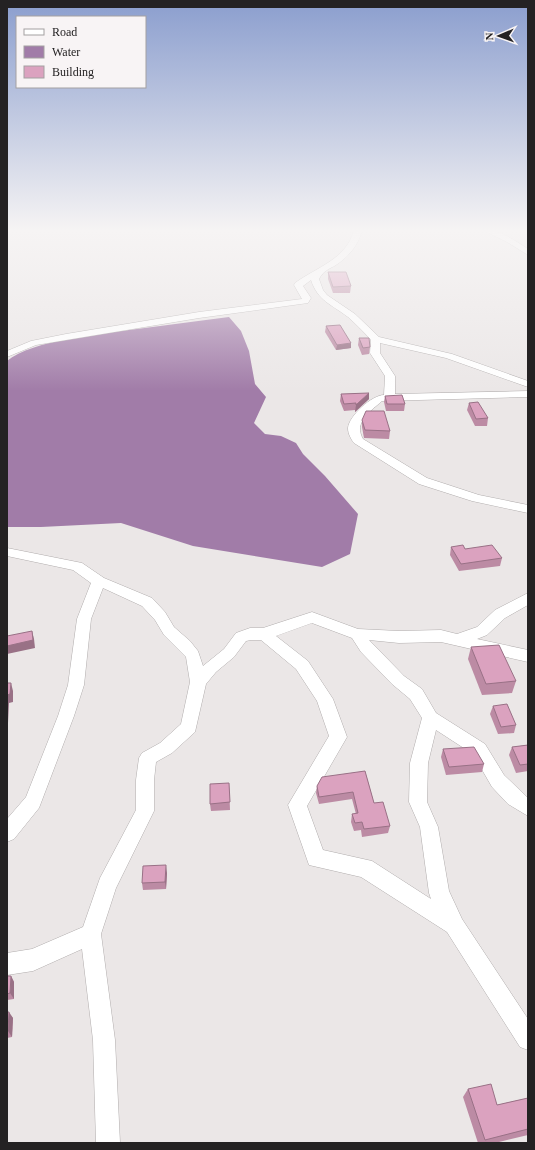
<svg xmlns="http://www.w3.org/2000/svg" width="535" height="1150" font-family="Georgia,serif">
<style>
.water{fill:#a17ca8}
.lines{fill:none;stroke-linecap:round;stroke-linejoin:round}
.minor-casing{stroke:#b1adad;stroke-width:1}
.minor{fill:#fff;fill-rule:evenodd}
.wall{fill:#bc8ba4}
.shaded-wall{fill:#997186}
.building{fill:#dba2bf;stroke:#997186}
</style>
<rect width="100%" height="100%" fill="#ebe7e7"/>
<path class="water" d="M229 317 241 331 249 351 255 384 266 397 254 423 265 434 281 436 296 443 303 454 325 476 358 514 350 554 322 567 193 546 121 523 41 527H7V361C32 340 105 333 137 329 168 325 198 321 229 317Z"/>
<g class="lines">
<defs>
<g id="minor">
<path d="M354 230H362C358 246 349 256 336 265 329 269 323 271 319 279L323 290 327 295 355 314 379 337 452 354 528 381V387L446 358 380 343V353L395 376V394L528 391V397L382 401C371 411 353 422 363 439L427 478 479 495 528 505V513L472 501 419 484 354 443C351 439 348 434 348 428 349 416 372 395 384 395L385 376 370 353 371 340C364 332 356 324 348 317 331 304 318 301 311 280L303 286 311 298 308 303 199 318 66 340 36 345 7 357V351L31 341 66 334 199 312 302 299 294 285 295 283C317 267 347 259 354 230Z"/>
<path d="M483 230C501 230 514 240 528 249V255L507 242Z"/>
<path d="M7 548 82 563 104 578 152 598 165 612 174 627 190 641 198 651 203 666 224 649 236 633 250 628H263L312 612 358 629 399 631 441 630 457 634 477 627 495 610 528 593V605L505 618 487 635 477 639 528 650V662L441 642 399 643 369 640 404 676 422 689 436 713 485 744 504 775 528 798V816L508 804 492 787 473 754 436 730 428 763 427 802 438 827 449 891 462 919 528 1019V1050L520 1047 447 932 361 877 309 865 288 805 329 736 317 701 296 669 261 640H251L246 641 234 657 216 672 206 684 195 732 172 753 156 762 154 780V811L116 888 101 934 115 1040 120 1143H96L93 1040 82 949 33 971 7 975V953L32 949 83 927 100 878 136 810V780L139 758 142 753 160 743 181 724 190 682 186 657 164 635 155 620 142 606 103 588 91 619 84 685 74 716 39 808 14 839 7 842V819L26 797 58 716 68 685 77 619 91 583 73 570 7 556ZM312 623 352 638 361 652 392 684 410 699 422 718 410 763 409 802 420 827 429 893 431 899 372 861 323 850 307 806 347 737 333 699 308 661 276 636Z"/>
</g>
</defs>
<use href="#minor" class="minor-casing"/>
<use href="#minor" class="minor"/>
</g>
<g class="wall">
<path d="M328 272 351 286 350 293H333L328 279Z"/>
<path d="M326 326 351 343V348L336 350 325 332Z"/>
<path d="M359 338 370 347 369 354 362 355 358 345Z"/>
<path d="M341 394 369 399 355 412V410L344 411 340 401Z"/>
<path d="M385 396 405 404 404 411H386L384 402Z"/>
<path d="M469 403 488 418 487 426H475L467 410Z"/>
<path d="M362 420 390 431 389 439 364 438 362 427Z"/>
<path d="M451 547 465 549 502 558 500 566 459 571 450 555Z"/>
<path d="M471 647 516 681 512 693 482 695 468 659Z"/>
<path d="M493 706 516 725 514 733 498 734 490 714Z"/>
<path d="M528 745V771L516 773 509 755 512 747Z"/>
<path d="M443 749 484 764 482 772 446 775 441 757Z"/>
<path d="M365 771 374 803 390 826 388 833 362 837 361 830 354 831 351 822 352 814H356L352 799 319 804 316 793 317 786Z"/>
<path d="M229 783 230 810 211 811 210 804Z"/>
<path d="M167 873 166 889 143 890 142 883Z"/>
<path d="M7 976H11L14 982V999L7 1000Z"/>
<path d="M7 1012 13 1018 12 1037 7 1038Z"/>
<path d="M468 1089 497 1105 528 1098V1135L495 1143H478L463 1097Z"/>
</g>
<g class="shaded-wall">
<path d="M351 343V348L336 350 337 345Z"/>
<path d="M369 393V399L355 412 356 405Z"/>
<path d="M32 631 34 639 35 648 7 654V646Z"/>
<path d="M11 683 13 691V702L9 703 8 723H7V695Z"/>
<path d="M7 776 8 777 7 800Z"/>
<path d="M166 865 167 873 166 889 165 882Z"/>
<path d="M11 976 14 982V999L10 993Z"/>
<path d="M9 1012 13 1018 12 1037 8 1031Z"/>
</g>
<g class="building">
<path d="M328 272H346L351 286 333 287Z"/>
<path d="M340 325 351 343 337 345 326 326Z"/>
<path d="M359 338H369L370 347 363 348Z"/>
<path d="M369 393 356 405V403L344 404 341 394Z"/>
<path d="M402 395 405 404H387L385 396Z"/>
<path d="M478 402 488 418 476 419 469 403Z"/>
<path d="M366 411H384L390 431 365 430 362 420Z"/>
<path d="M463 545 465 549 492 545 502 558 461 564 451 547Z"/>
<path d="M32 631 33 640 7 646V636Z"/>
<path d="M499 645 516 681 486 684 471 647Z"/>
<path d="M7 683H11L10 694 7 695Z"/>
<path d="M507 704 516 725 501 727 493 706Z"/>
<path d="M528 745V764L520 765 512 747Z"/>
<path d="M474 747 484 764 449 767 443 749Z"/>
<path d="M365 771 374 803 383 802 390 826 364 829 362 822 355 823 352 814 358 813 353 792 319 797 317 786 322 777Z"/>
<path d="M229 783 230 802 210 804V784Z"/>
<path d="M166 865 165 882 142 883 143 866Z"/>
<path d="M7 976H11L10 993 7 994Z"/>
<path d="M7 1012H9L8 1031 7 1032Z"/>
<path d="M491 1084 497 1105 528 1098V1129L485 1140 468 1089Z"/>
</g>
<linearGradient id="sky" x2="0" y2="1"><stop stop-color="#8b9ece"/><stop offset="0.59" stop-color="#f6f4f4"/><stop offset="1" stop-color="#f6f4f4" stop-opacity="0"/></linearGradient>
<rect width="535" height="391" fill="url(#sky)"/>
<rect width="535" height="1150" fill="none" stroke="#242223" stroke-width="16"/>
<rect x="16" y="16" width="130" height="72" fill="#f8f4f5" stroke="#a3a0a1"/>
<rect x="24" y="29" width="20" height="6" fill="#ffffff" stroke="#a3a0a1"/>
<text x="52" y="36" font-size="12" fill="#242223">Road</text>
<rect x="24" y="46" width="20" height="12" fill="#a17ca8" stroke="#a3a0a1"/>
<text x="52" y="56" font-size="12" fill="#242223">Water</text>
<rect x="24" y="66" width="20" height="12" fill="#dba2bf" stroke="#a3a0a1"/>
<text x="52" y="76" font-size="12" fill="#242223">Building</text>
<g transform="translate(499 36) rotate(268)" stroke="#f8f4f5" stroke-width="3" paint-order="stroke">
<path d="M0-3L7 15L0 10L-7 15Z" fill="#242223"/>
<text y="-6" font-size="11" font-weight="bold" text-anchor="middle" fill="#242223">N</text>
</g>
</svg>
